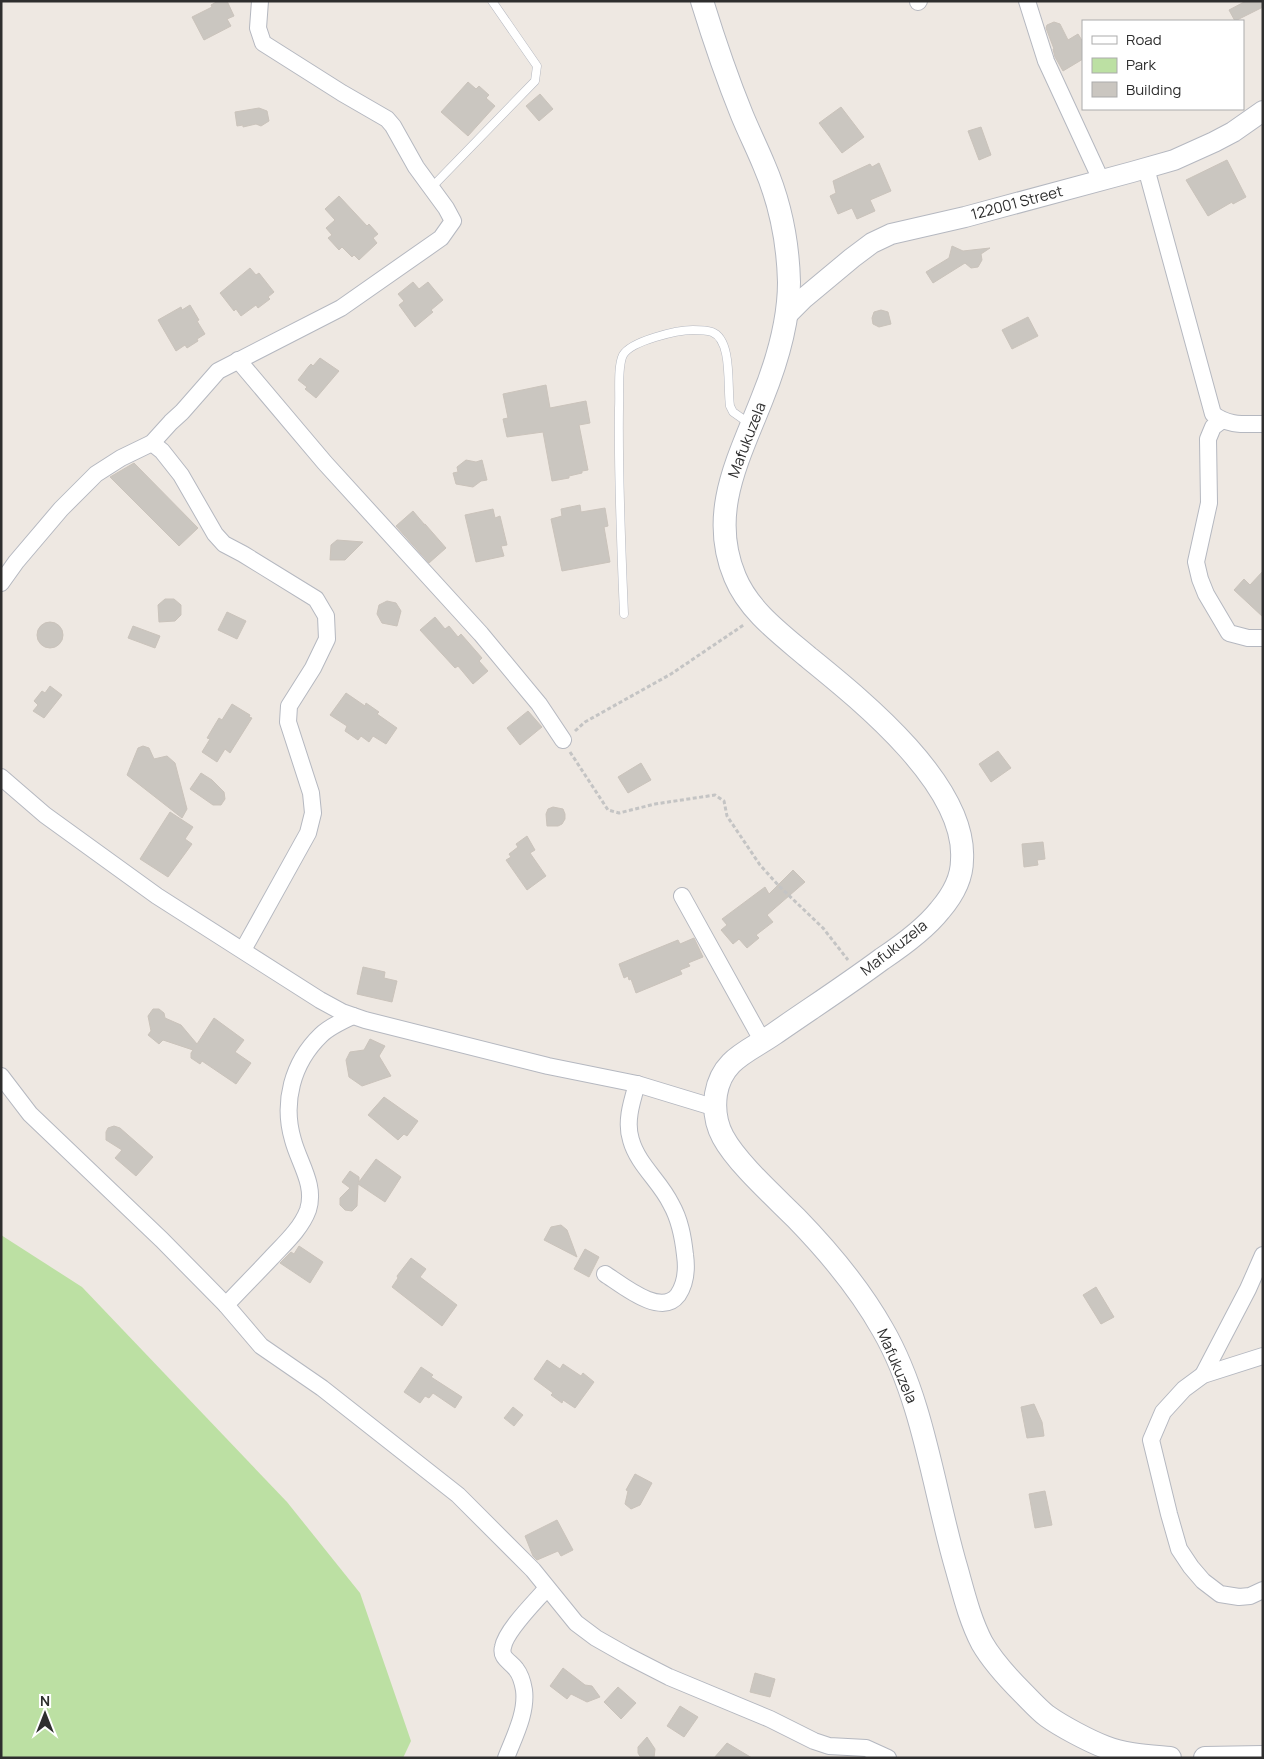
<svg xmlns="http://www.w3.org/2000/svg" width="1264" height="1759" font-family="Manrope,sans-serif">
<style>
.green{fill:#bce0a3}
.building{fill:#cac6c0;stroke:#cac3bb}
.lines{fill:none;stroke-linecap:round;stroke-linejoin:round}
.service-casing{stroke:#b5b8c0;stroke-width:9}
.minor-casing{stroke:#b5b8c0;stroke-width:18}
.tertiary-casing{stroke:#b5b8c0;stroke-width:22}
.secondary-casing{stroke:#b5b8c0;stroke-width:24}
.path{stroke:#c4c4c4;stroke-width:3;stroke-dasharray:4 2.5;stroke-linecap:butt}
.service{stroke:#fff;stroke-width:8}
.minor{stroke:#fff;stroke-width:16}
.tertiary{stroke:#fff;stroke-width:20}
.secondary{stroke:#fff;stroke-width:22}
.labels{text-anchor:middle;stroke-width:4;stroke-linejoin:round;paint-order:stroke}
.street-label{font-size:15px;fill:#2e2e2e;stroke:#fff}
</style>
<rect width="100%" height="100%" fill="#eee8e2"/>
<path class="green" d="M1 1235 82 1287 287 1502 360 1593 411 1741 403 1758H1Z"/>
<g class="building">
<path d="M218 1H227L234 16 227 19 231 26 204 40 192 17 212 7 211 5Z"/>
<path d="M1246 1H1263V7L1235 21 1229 10Z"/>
<path d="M1054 22 1060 24 1068 40 1078 34 1083 42V59L1063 71 1055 57 1053 49H1054L1046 28 1047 25Z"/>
<path d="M468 82 476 89 479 86 489 95 486 98 495 106 468 136 441 112Z"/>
<path d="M540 94 553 109 539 121 526 106Z"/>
<path d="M841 107 864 137 842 153 819 123Z"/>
<path d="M259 108 267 111 269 121 261 126 256 124 243 127V125L237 126 235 112Z"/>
<path d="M981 127 991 155 979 160 968 131Z"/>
<path d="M1227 160 1246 197 1233 204 1232 202 1208 216 1186 180Z"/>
<path d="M879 163 891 191 870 200 875 211 857 219 852 208 838 214 830 196 836 193 833 181 870 164 872 167Z"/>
<path d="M339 196 367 226 369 224 378 234 373 238 377 243 359 260 354 255 352 257 342 247 339 250 328 238 332 235 326 228 335 220 325 209Z"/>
<path d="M952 246 963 251 990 248 981 254 982 260 978 267 971 268 965 263 933 283 926 272 949 258Z"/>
<path d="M250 268 256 275 259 273 274 292 268 297 270 299 258 308 256 305 241 316 236 309 234 311 220 293Z"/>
<path d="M413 282 419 289 428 282 443 300 431 310 433 312 415 327 399 305 404 301 398 294Z"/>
<path d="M190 305 199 320 197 321 205 334 197 339 198 341 187 348 185 345 176 351 158 320 181 307 182 310Z"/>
<path d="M881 310 888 312 891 324 879 327 873 324 872 318 874 312Z"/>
<path d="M1028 317 1038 336 1012 349 1002 330Z"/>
<path d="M320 358 339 371 316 398 305 389 307 387 298 380 309 366 311 364 313 366Z"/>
<path d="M546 385 550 408 586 401 590 423 579 425 588 470 582 471V473L569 476V478L552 481 543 432 507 437 503 419 508 418 503 394Z"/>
<path d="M466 460 476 462 482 460 487 480 481 481 473 487 456 484 453 473 458 472 457 467Z"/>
<path d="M134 463 198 528 179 546 110 477Z"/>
<path d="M580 505 581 512 605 508 608 526 604 527 610 562 562 571 551 519 562 516 561 509Z"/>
<path d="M493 509 495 518 500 516 507 545 501 546 504 556 476 562 465 515Z"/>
<path d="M413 511 424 524 423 525 425 524 446 548 429 563 396 526Z"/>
<path d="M337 540 363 542 345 560H330L331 545Z"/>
<path d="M1263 571V617L1234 590 1244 579 1250 585Z"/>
<path d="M165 599H174L181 605V615L175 621 159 622 158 605Z"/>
<path d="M387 601 396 603 401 611 397 626 382 623 377 614 379 605Z"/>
<path d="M227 612 246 621 237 639 218 630Z"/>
<path d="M435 617 445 629 449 626 458 637 461 634 482 658 479 661 488 671 473 684 458 666 455 668 420 630Z"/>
<circle cx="50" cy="635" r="13"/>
<path d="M133 626 160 636 155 648 128 638Z"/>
<path d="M50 686 62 695 44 718 33 711 38 705 34 701 42 691 45 693Z"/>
<path d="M346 693 365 706 366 703 379 712 377 714 397 728 386 744 373 736 369 742 361 736 358 740 345 731 347 726 330 715Z"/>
<path d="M232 704 250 715 249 717 252 718 230 753 225 749 217 762 202 752 210 739 207 738 219 718 222 720Z"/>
<path d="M528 711 542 727 520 745 507 728Z"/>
<path d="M143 746 149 748 154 759 167 756 175 763 187 809 182 818 127 775 138 748Z"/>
<path d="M998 751 1011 768 991 782 979 764Z"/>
<path d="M641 763 651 780 628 793 618 777Z"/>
<path d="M201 773 212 780 224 792 225 799 221 805H213L190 789Z"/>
<path d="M553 807 563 809 565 814V819L562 824 558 826H547L546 814 548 809Z"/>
<path d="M170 812 193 827 185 839 192 844 168 877 140 859Z"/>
<path d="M527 836 535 850 530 853 546 876 527 890 506 860 511 857 509 854 518 847 516 844Z"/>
<path d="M1043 842 1045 859 1037 860 1038 865 1024 867 1022 844Z"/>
<path d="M793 870 805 882 767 915 773 922 756 935 759 938 747 948 739 939 733 944 721 930 727 925 722 919 765 887 769 894Z"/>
<path d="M694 938 703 957 688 963 690 966 680 970 682 974 636 993 631 979 629 980 628 976 624 978 619 964 678 940 680 944Z"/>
<path d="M363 967 385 972 384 978 397 981 392 1002 357 994Z"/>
<path d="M153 1009H159L164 1013 165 1018 181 1025 197 1044 214 1018 244 1040 235 1052 251 1063 236 1084 202 1061 200 1064 191 1058V1053L193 1050 163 1040 159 1044 148 1035 151 1031 148 1016Z"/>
<path d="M370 1039 385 1046 379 1056 391 1076 362 1086 349 1077 346 1060 350 1052 364 1050Z"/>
<path d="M384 1097 418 1121 407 1136 404 1134 398 1140 368 1115Z"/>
<path d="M114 1126 120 1128 153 1157 136 1176 115 1158 122 1150 106 1140V1132L108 1128Z"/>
<path d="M376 1159 401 1177 385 1202 358 1184 357 1206 352 1211 345 1210 340 1205V1198L350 1188 342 1182 350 1171 359 1177V1182Z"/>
<path d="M561 1225 567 1230 577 1257 544 1240 551 1227Z"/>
<path d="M299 1246 323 1262 310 1283 280 1263 291 1252 294 1254Z"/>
<path d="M585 1249 599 1257 589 1277 574 1269Z"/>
<path d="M411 1258 426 1269 420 1277 457 1305 442 1326 392 1287 398 1278 397 1276Z"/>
<path d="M1096 1287 1114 1317 1101 1324 1083 1295Z"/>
<path d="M547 1360 560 1369 563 1364 581 1376 583 1373 594 1382 575 1408 563 1400 562 1403 551 1395 553 1393 534 1379Z"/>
<path d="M421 1367 433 1375 431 1377 462 1397 455 1408 433 1393 429 1398 425 1396 420 1403 404 1392Z"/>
<path d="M1034 1404 1042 1422 1044 1436 1027 1438 1021 1407Z"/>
<path d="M513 1407 523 1415 514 1426 504 1418Z"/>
<path d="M635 1474 652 1483 640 1505 631 1509 625 1504 628 1491 626 1490Z"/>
<path d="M1045 1491 1052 1525 1035 1528 1029 1494Z"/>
<path d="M557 1520 573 1550 561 1556 558 1551 537 1560 533 1556 525 1536Z"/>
<path d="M563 1668 585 1685 592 1686 600 1697 587 1702 571 1694 567 1699 550 1686Z"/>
<path d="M755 1673 775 1679 770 1697 750 1692Z"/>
<path d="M618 1687 636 1703 621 1719 604 1702Z"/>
<path d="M680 1706 698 1717 684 1737 667 1726Z"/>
<path d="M647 1737 655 1749 654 1758H641L638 1753V1747Z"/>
<path d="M727 1743 752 1758H714Z"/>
</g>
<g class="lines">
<defs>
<g id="service">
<path d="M431 188 535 81 537 66 492 1"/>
<path d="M624 614C621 545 618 477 619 408 620 394 617 367 623 355 631 341 677 330 693 330 699 330 706 330 712 332 733 340 727 388 730 406L733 412 750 424"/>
</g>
<g id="minor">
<path d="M1027 1 1046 61 1101 180"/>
<path d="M918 2 919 1"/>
<path d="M1146 168 1213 414C1228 426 1244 424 1263 424"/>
<path d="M238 360 325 463 481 634 539 704 563 740"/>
<path d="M1221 421 1213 427 1208 439 1209 503 1196 562 1200 579 1206 594 1229 633 1248 638H1263"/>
<path d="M152 443 162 451 181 475 215 534 224 544 243 554 316 599 326 616 327 639 313 668 289 706 288 722 311 793 313 813 308 833 243 950"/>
<path d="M1 583 16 562 61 509 96 474 121 458 152 443 171 422 182 412 218 371 341 308 441 238 453 221 446 208 416 167 393 126 387 119 342 93 263 43 258 28 260 1"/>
<path d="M1 777 45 815 157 896 320 1000 342 1012 365 1020 548 1066 637 1084 716 1108"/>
<path d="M682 896 763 1042"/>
<path d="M1 1076 30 1114 162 1240 226 1305 261 1346 322 1388 458 1495 533 1570 576 1623 596 1638 626 1655 669 1677 770 1719 814 1741 829 1746 866 1748 888 1758"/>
<path d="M605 1274C621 1284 661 1318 678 1295 686 1283 687 1269 685 1255 683 1236 680 1220 671 1204 660 1181 638 1165 631 1140 625 1122 632 1101 637 1084"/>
<path d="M226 1305C241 1289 256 1274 271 1258 284 1244 301 1229 308 1210 316 1185 299 1163 293 1140 282 1103 292 1063 321 1035 329 1027 342 1021 353 1016"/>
<path d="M1263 1356 1203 1375 1184 1389 1163 1412 1151 1440 1169 1514 1179 1549 1191 1567 1203 1581 1220 1594 1239 1597 1250 1596 1263 1590"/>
<path d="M1203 1375 1248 1289 1263 1255"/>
<path d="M506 1758C514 1737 527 1713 524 1690 523 1684 520 1674 516 1669 510 1661 500 1658 503 1647 506 1630 536 1601 547 1588"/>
</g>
<path id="tertiary" d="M786 316 804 298 852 258 872 243 891 234 965 217 1132 172 1174 160 1214 142 1233 132 1263 111"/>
<g id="secondary">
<path d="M702 1C714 40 727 78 742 115 749 132 757 148 764 165 780 202 788 242 789 282 789 323 777 362 762 399 739 458 708 513 735 577 749 611 781 634 808 657 861 700 967 785 962 860 962 878 952 896 940 910 925 929 903 945 882 959 847 985 810 1009 774 1034 748 1052 722 1059 716 1094 714 1108 716 1124 723 1137 737 1163 774 1196 796 1218 829 1252 860 1289 883 1330 924 1401 934 1493 957 1570 964 1595 970 1620 982 1643 993 1662 1008 1678 1023 1693 1031 1701 1039 1710 1047 1716 1061 1726 1089 1741 1105 1747 1125 1755 1148 1756 1170 1758"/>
<path d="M1205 1758 1263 1757"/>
</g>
</defs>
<use href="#service" class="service-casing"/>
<use href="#minor" class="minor-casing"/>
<use href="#tertiary" class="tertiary-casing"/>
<use href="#secondary" class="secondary-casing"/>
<g class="path">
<path d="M575 731 585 722 671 674 745 624"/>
<path d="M570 752 608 810 619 813 655 804 715 795 724 801 727 816 760 865 779 886 823 928 848 960"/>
</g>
<use href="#service" class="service"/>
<use href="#minor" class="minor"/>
<use href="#tertiary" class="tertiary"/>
<use href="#secondary" class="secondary"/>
</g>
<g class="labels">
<g class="street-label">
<text transform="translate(1017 203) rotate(-15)" y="5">122001 Street</text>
<text transform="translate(747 440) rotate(-69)" y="5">Mafukuzela</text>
<text transform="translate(894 948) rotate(-38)" y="5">Mafukuzela</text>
<text transform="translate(897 1366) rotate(67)" y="5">Mafukuzela</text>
</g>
</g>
<rect width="1264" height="1759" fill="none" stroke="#2e2e2e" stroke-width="5"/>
<rect x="1082" y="20" width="162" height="90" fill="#ffffff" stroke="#ababab"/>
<rect x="1092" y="36" width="25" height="8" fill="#ffffff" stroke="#ababab"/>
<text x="1126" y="45" font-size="15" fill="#2e2e2e">Road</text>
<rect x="1092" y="58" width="25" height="15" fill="#bce0a3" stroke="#ababab"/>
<text x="1126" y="70" font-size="15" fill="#2e2e2e">Park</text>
<rect x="1092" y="82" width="25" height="15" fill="#cac6c0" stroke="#ababab"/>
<text x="1126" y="95" font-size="15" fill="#2e2e2e">Building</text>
<g transform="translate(45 1714)" stroke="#ffffff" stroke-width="4" paint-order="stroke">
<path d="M0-4L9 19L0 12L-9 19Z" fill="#2e2e2e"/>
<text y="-8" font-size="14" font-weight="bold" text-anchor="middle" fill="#2e2e2e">N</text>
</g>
</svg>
